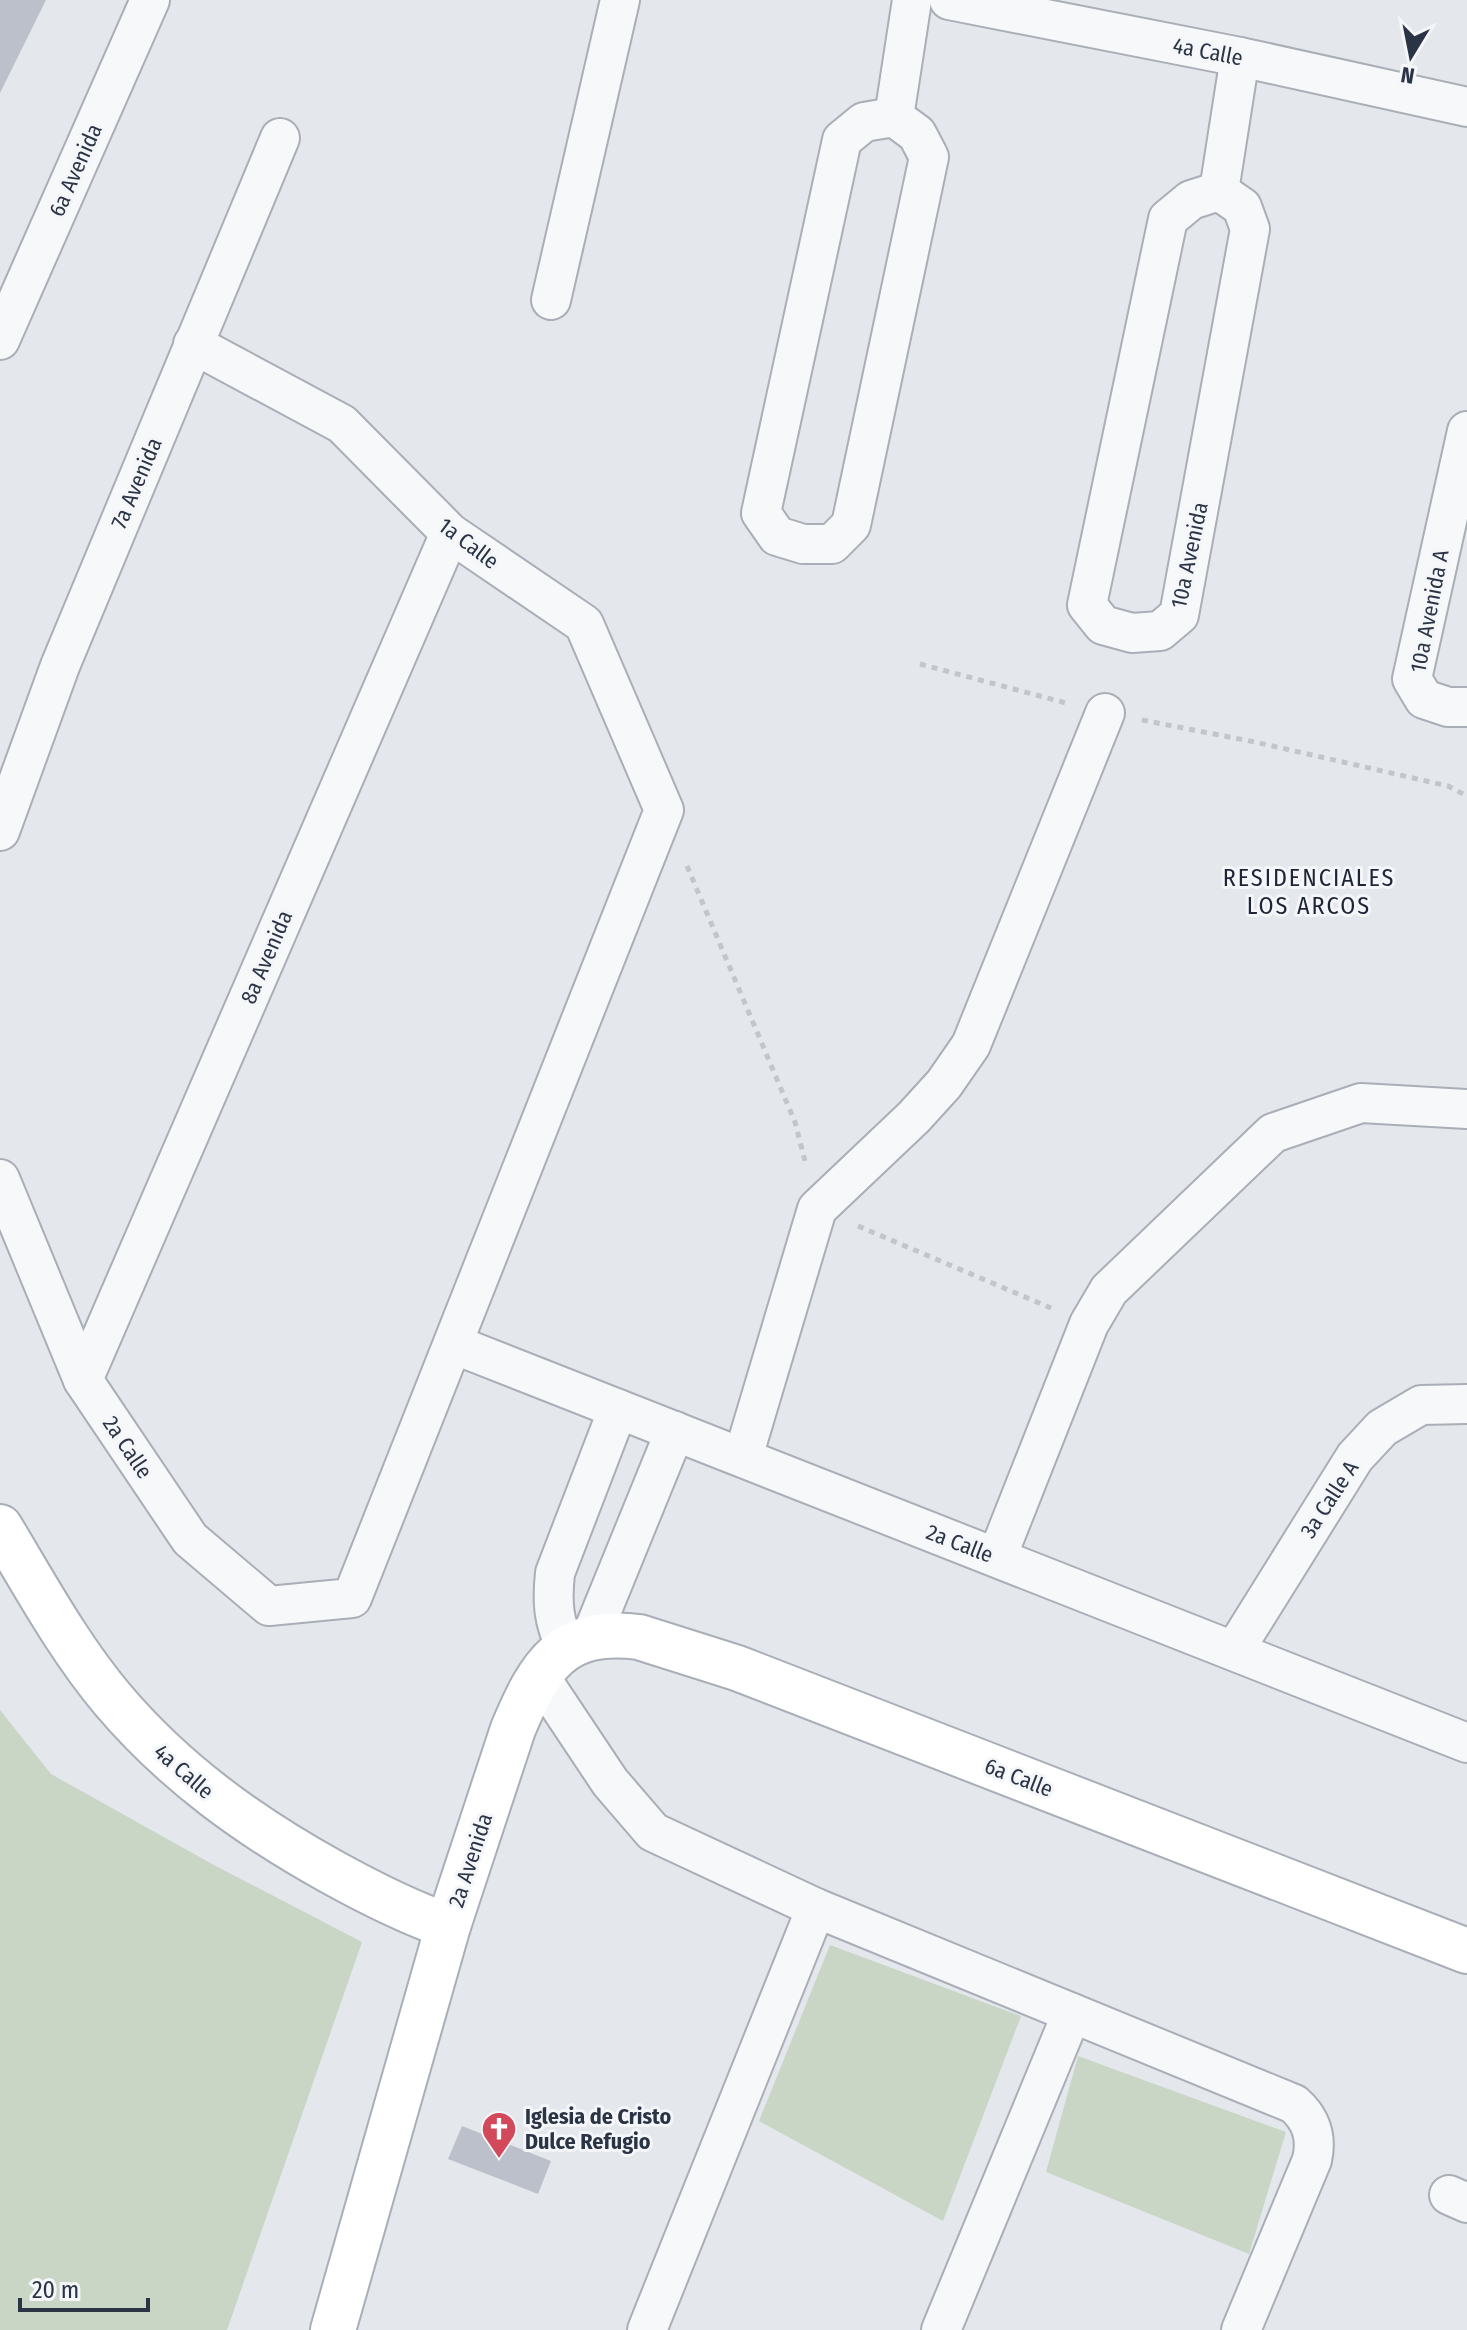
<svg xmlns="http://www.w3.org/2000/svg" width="1467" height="2330" font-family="'Fira Sans Condensed',sans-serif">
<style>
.green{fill:#c9d6c5}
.building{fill:#bbc0ca}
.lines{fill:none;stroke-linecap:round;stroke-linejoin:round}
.minor-casing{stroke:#a9aeb7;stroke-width:42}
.secondary-casing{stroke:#a9aeb7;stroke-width:48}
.path{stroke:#c2c5cb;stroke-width:5;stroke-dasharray:6 6;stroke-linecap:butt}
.minor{stroke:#f7f8fa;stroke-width:38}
.secondary{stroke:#fff;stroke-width:44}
.labels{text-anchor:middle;stroke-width:6;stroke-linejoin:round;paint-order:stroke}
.street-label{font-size:22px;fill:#2b3445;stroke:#f4f6f9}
.poi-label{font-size:22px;font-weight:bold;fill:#2b3445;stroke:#f4f6f9;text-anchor:start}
.neighbourhood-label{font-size:24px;letter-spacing:2px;fill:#1d2536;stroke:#f4f6f9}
</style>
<rect width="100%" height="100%" fill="#e4e7ec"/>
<g class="green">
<path d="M0 1710 51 1774 212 1864 362 1942 227 2330H0Z"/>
<path d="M830 1945 1021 2016 943 2221 759 2121Z"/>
<path d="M1078 2056 1286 2132 1249 2254 1046 2172Z"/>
</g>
<g class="building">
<path d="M0 0H46L0 93Z"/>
<path d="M462 2126 551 2161 538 2194 448 2159Z"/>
</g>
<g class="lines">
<defs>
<g id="minor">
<path d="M949 0 1240 57 1467 107"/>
<path d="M894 117 917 134 929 157 851 525 832 544H803L777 536 761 513 842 140 864 122Z"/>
<path d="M894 117 912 0"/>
<path d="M1219 191 1242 207 1250 229 1179 615 1160 631 1132 633 1103 625 1087 605 1168 219 1191 200Z"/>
<path d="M1219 191 1240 57"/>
<path d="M551 300 620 0"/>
<path d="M0 340 150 0"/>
<path d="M1467 431 1412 679 1424 699 1448 707H1467"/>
<path d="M0 831 60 666 280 138"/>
<path d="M0 1179 83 1380 190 1539 269 1606 352 1598 664 810 584 624 450 533 342 424 193 344"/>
<path d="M453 1344 1467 1743"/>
<path d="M83 1380 450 533"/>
<path d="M743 1457 817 1209 914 1117 944 1084 971 1045 1105 713"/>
<path d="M997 1557 1089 1324 1109 1290 1273 1133 1361 1103 1467 1109"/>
<path d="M591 1637 675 1431"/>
<path d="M566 1647C553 1622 552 1601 555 1573L618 1409"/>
<path d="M1234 1651 1355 1457 1382 1428 1421 1405 1467 1404"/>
<path d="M540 1677 610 1782 653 1832 816 1908 1294 2104C1312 2120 1317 2138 1312 2160L1241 2330"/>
<path d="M1449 2195 1467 2203"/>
<path d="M647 2330 816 1908"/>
<path d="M941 2330 1072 2013"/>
</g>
<g id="secondary">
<path d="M0 1527C35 1585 69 1648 113 1700 175 1773 249 1826 332 1872 370 1893 407 1912 448 1926"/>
<path d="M333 2330 448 1926 513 1729C540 1665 562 1627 639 1637L737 1668 1467 1951"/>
</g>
</defs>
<use href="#minor" class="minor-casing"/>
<use href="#secondary" class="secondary-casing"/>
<g class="path">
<path d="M920 664 1066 703"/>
<path d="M1142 720 1255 742 1448 786 1467 796"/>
<path d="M687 866 795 1122 806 1165"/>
<path d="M858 1226 1051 1308"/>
</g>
<use href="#minor" class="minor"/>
<use href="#secondary" class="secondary"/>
</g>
<defs>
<symbol id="church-pin" viewBox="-11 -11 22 30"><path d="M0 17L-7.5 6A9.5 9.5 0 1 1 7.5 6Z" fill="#d1495b" stroke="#f4f6f9"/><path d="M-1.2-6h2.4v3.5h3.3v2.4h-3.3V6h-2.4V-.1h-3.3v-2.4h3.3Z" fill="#fff"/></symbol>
</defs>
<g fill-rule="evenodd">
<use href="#church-pin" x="479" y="2109" width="40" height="54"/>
</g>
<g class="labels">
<g class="street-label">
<text transform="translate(1208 51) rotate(11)" y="8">4a Calle</text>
<text transform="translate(75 170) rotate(-66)" y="8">6a Avenida</text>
<text transform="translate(136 483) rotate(-67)" y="8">7a Avenida</text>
<text transform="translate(469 543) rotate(37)" y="8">1a Calle</text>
<text transform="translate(1189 555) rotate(-78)" y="8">10a Avenida</text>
<text transform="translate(1429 611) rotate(-79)" y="8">10a Avenida A</text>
<text transform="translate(266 957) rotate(-67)" y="8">8a Avenida</text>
<text transform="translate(128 1447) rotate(56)" y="8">2a Calle</text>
<text transform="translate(1329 1499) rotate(-57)" y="8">3a Calle A</text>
<text transform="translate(960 1543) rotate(21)" y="8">2a Calle</text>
<text transform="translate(184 1771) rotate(41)" y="8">4a Calle</text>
<text transform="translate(1019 1777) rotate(21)" y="8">6a Calle</text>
<text transform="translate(470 1860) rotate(-72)" y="8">2a Avenida</text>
</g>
<g class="poi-label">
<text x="525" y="2124">Iglesia de Cristo<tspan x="525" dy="25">Dulce Refugio</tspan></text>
</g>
<g class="neighbourhood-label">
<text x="1309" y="886">RESIDENCIALES<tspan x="1309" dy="28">LOS ARCOS</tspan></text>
</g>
</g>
<g transform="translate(1411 56) rotate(190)" stroke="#f4f6f9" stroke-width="6" paint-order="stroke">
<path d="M0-6L14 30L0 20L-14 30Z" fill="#2b3445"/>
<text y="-12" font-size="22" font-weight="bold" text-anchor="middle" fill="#2b3445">N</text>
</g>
<path d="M20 2298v12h128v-12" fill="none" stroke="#2b3445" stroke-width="4"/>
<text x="32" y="2298" font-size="24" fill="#2b3445" stroke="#f4f6f9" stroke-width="6" paint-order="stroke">20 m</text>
</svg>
